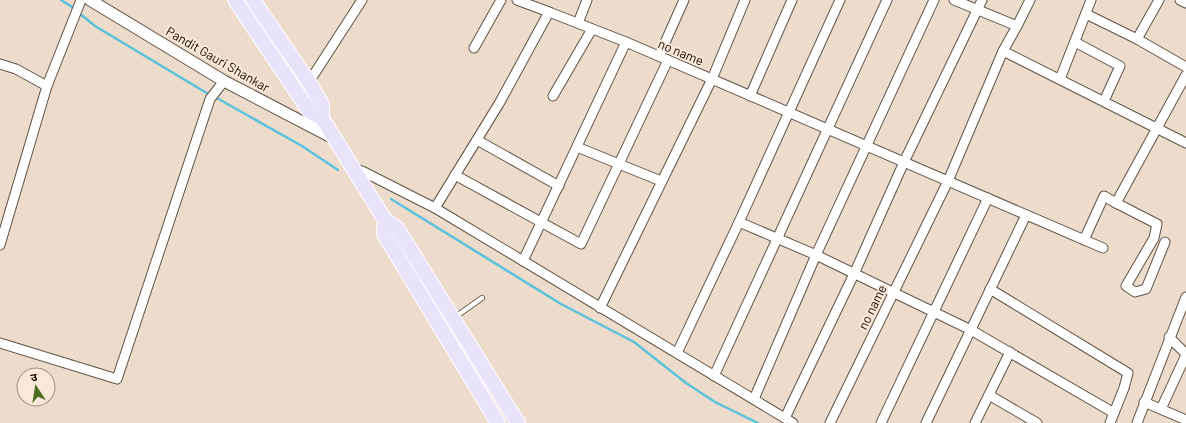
<svg xmlns="http://www.w3.org/2000/svg" width="1186" height="423" font-family="Barlow,'Noto Sans Devanagari',sans-serif">
<style>
.lines{fill:none;stroke-linecap:round;stroke-linejoin:round}
.stream{stroke:#5bc2db;stroke-width:2.5}
.service-casing{stroke:#625245;stroke-width:6}
.minor-casing{stroke:#625245;stroke-width:11}
.tertiary-casing{stroke:#625245;stroke-width:13}
.primary-casing{stroke:#fff;stroke-width:16}
.service{stroke:#fff;stroke-width:4.5}
.minor{stroke:#fff;stroke-width:9}
.tertiary{stroke:#fff;stroke-width:11}
.primary{stroke:#e9e2fb;stroke-width:14}
.labels{text-anchor:middle;stroke-width:4;stroke-linejoin:round;paint-order:stroke}
.street-label{font-size:13px;fill:#120c07;stroke:#fbe8d8}
</style>
<rect width="100%" height="100%" fill="#eddbcb"/>
<g class="lines">
<g class="stream">
<path d="M61 0 75 9"/>
<path d="M79 13 95 26 210 95"/>
<path d="M215 97 302 146 338 170"/>
<path d="M391 199 561 304 634 342 686 383 715 402 758 423"/>
</g>
<defs>
<path id="service" d="M441 327 482 298"/>
<g id="minor">
<path d="M517 0 549 12"/>
<path d="M954 0 1017 26 1003 51"/>
<path d="M1180 0 1186 3"/>
<path d="M1086 14 1137 39 1159 0"/>
<path d="M578 23 587 0"/>
<path d="M1017 26 1030 0"/>
<path d="M1137 39 1186 67"/>
<path d="M1075 42 1120 66 1104 101"/>
<path d="M474 48 501 0"/>
<path d="M659 56 684 0"/>
<path d="M0 64 16 69 47 86"/>
<path d="M1060 79 1091 0"/>
<path d="M309 82 362 0"/>
<path d="M553 96 592 29"/>
<path d="M750 96 792 0"/>
<path d="M477 140 559 186"/>
<path d="M577 147 661 181"/>
<path d="M355 169 362 171 435 208 793 423"/>
<path d="M455 175 581 244 668 60"/>
<path d="M435 208 500 102 549 12 626 42"/>
<path d="M739 222 816 255 971 330 1114 413"/>
<path d="M1084 240 1104 196 1116 203"/>
<path d="M1165 242 1146 289 1135 292 1126 286 1154 238 1157 224 1116 203 1186 75"/>
<path d="M0 245 47 86 81 0"/>
<path d="M523 261 626 42 1103 248"/>
<path d="M990 289 1128 373 1124 388 1110 423"/>
<path d="M600 308 712 79 745 0"/>
<path d="M1169 337 1186 354"/>
<path d="M0 343 117 379 210 99 224 81"/>
<path d="M677 353 739 222 840 0"/>
<path d="M714 376 887 0"/>
<path d="M989 395 1037 423"/>
<path d="M754 399 816 255 934 0"/>
<path d="M1144 402 1186 420"/>
<path d="M1161 409 1186 355"/>
<path d="M785 418 854 274 904 162 982 0"/>
<path d="M830 423 948 181 1003 51 1186 143"/>
<path d="M881 423 988 198"/>
<path d="M926 423 1026 215"/>
<path d="M975 423 1010 352"/>
<path d="M1137 423 1186 297"/>
</g>
<path id="tertiary" d="M90 0 224 81 335 139"/>
<g id="primary">
<path d="M235 0 310 112 322 118"/>
<path d="M253 0 309 82 322 105V118L385 220 397 228 518 423"/>
<path d="M385 220 384 234 498 423"/>
</g>
</defs>
<use href="#service" class="service-casing"/>
<use href="#minor" class="minor-casing"/>
<use href="#tertiary" class="tertiary-casing"/>
<use href="#primary" class="primary-casing"/>
<use href="#service" class="service"/>
<use href="#minor" class="minor"/>
<use href="#tertiary" class="tertiary"/>
<use href="#primary" class="primary"/>
</g>
<g class="labels">
<g class="street-label">
<text transform="translate(681 52) rotate(23)" y="5">no name</text>
<text transform="translate(218 59) rotate(30)" y="5">Pandit Gauri Shankar</text>
<text transform="translate(872 307) rotate(-64)" y="5">no name</text>
</g>
</g>
<g transform="translate(36 387) rotate(348)"><circle r="19" fill="#fbe8d8" stroke="#9e9084"/>
<path d="M0-3L7 15L0 10L-7 15Z" fill="#4d6d23"/>
<text y="-6" font-size="11" font-weight="bold" text-anchor="middle" fill="#120c07">उ</text>
</g>
</svg>
